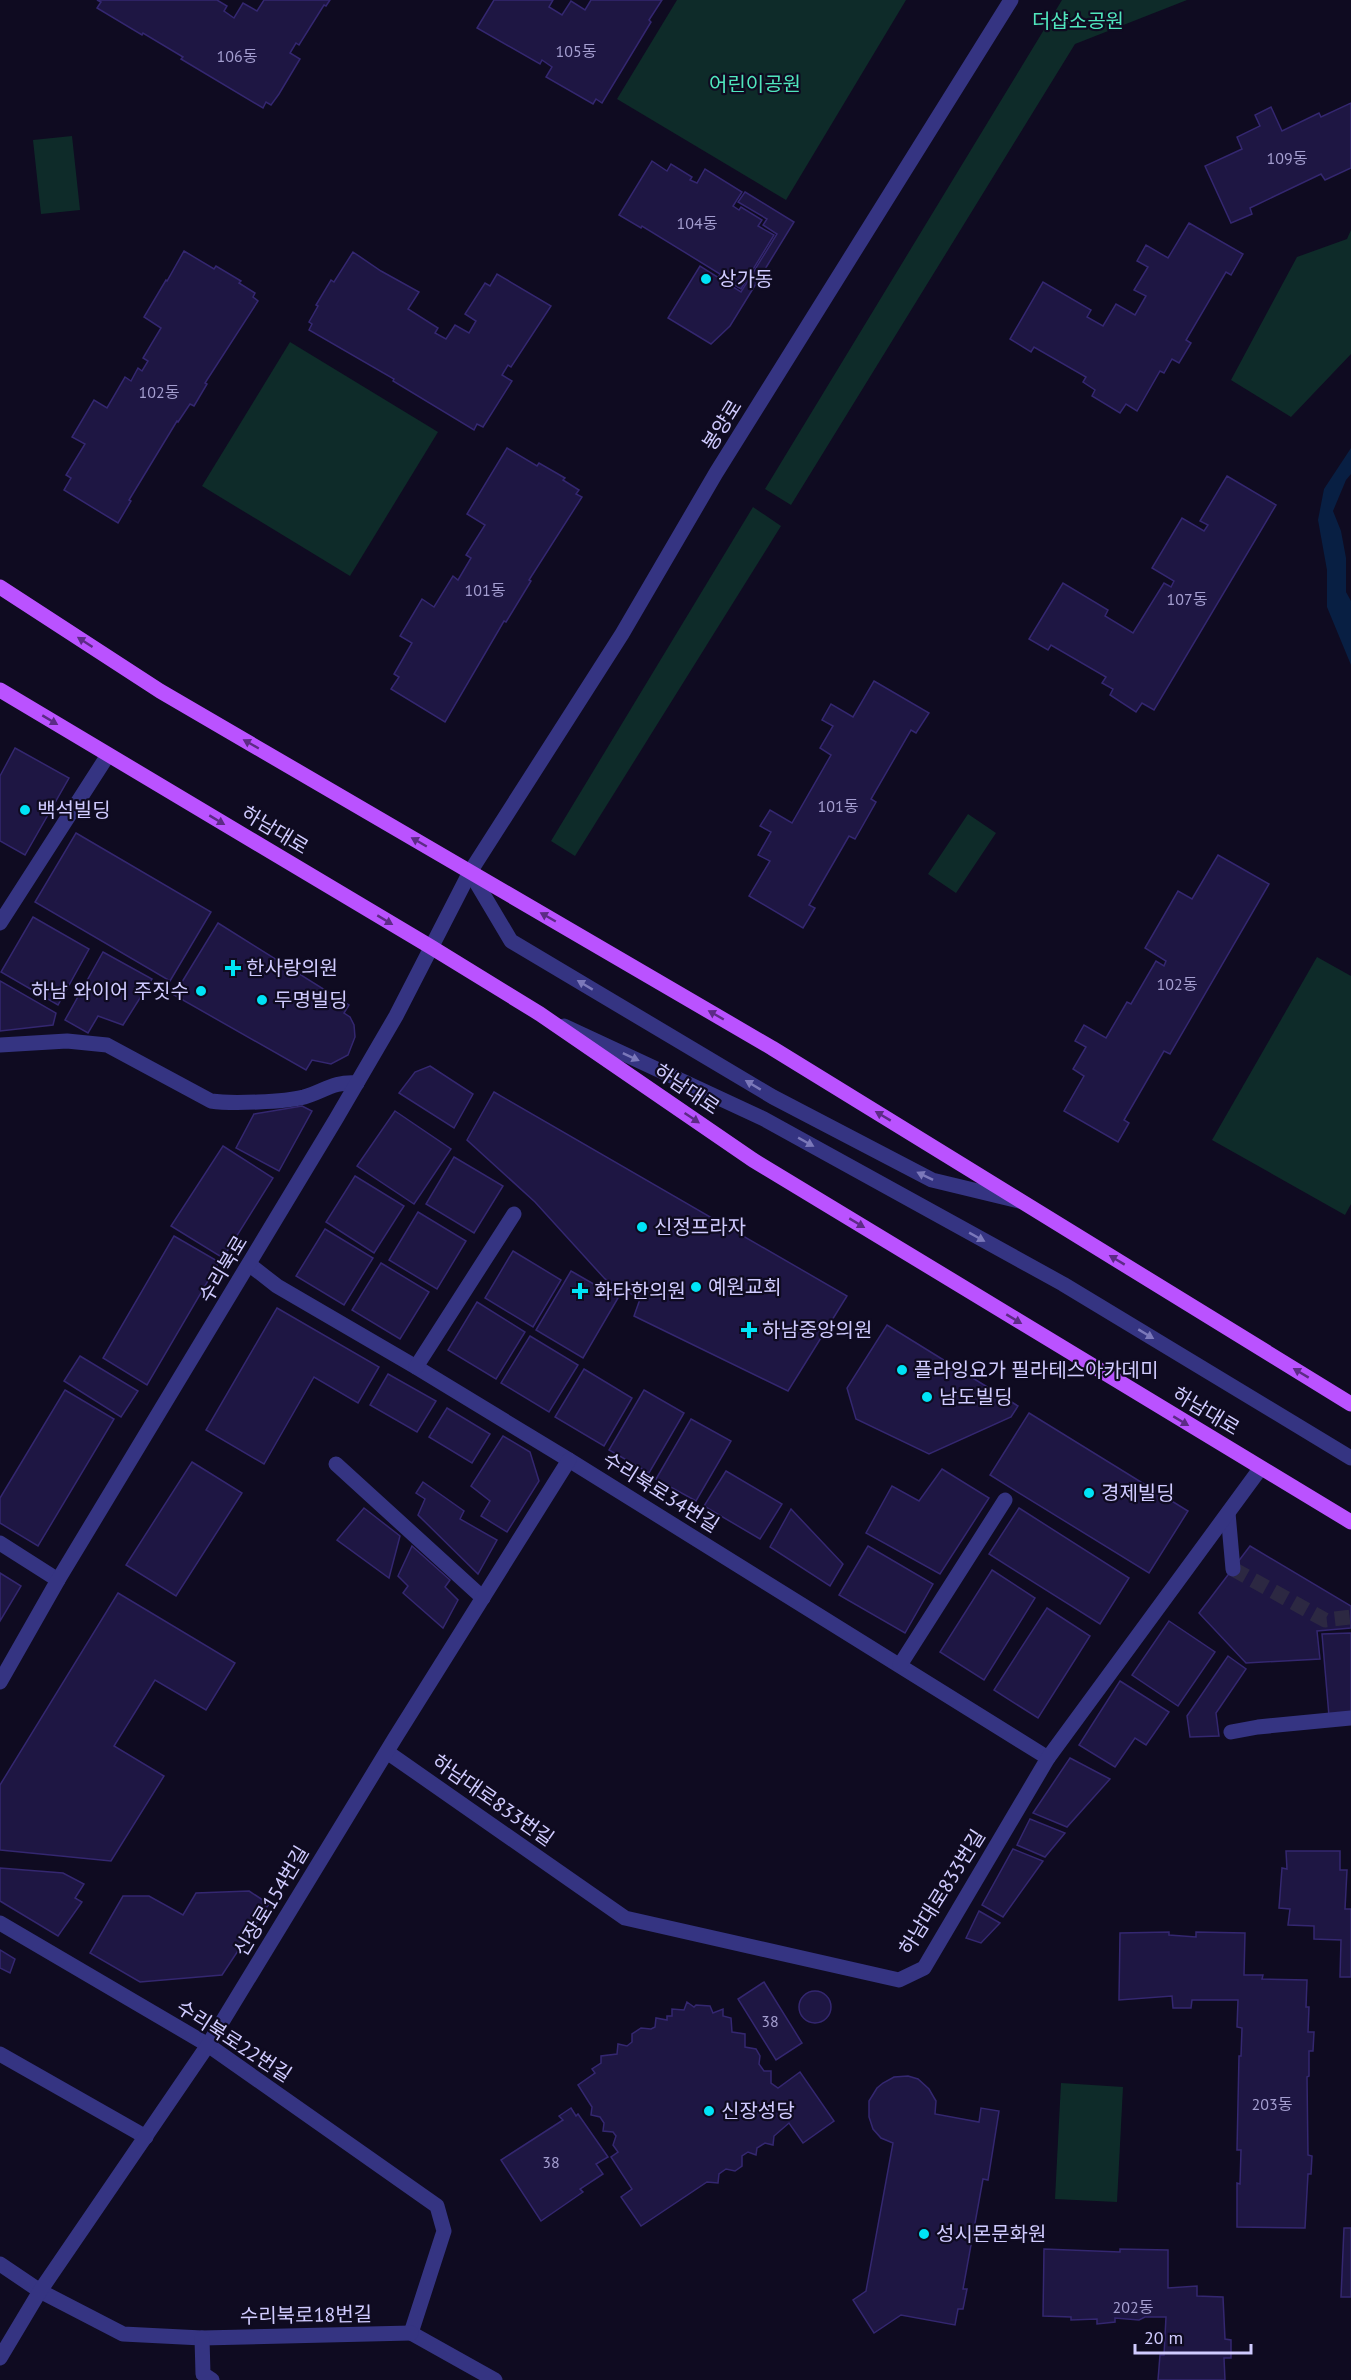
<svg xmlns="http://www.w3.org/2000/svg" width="1351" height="2380" font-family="'PT Sans','Noto Sans KR',sans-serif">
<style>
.green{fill:#0e2b29}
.water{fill:#081f43}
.building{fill:#1e1643;stroke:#342770;stroke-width:1.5}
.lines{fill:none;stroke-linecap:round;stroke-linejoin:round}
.minor-tunnel{stroke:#2c2842;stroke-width:15;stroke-dasharray:15 8;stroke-linecap:butt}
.minor{stroke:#353482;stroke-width:15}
.major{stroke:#ba52ff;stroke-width:15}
.oneway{fill:#5c2b85}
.oneway2{fill:#7b78ba}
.poi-dot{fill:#00e3f6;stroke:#0f0b21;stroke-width:2}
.labels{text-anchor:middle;stroke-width:4.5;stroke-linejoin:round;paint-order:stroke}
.number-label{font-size:16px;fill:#a49ed0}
.park-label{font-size:20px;fill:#50e6bd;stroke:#0f0b21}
.poi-label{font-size:20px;fill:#d0cbff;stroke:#0f0b21;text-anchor:start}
.street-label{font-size:20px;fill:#d0cbff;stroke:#0f0b21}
</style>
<rect width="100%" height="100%" fill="#0f0b21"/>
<g class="green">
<path d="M677 0H906L786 200 617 99Z"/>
<path d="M1062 0H1187L1075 44 791 505 765 489Z"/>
<path d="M72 136 80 210 41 214 33 140Z"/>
<path d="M1351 230V354L1291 417 1231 380 1297 257 1347 239Z"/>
<path d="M290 342 438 432 350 576 202 486Z"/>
<path d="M753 507 781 526 575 856 551 841Z"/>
<path d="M968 814 996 833 956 893 928 874Z"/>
<path d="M1317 957 1351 976V1204L1345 1215 1212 1140Z"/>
<path d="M1061 2083 1123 2087 1117 2202 1055 2199Z"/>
</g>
<path class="water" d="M1351 448V474L1346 480 1333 511 1341 531 1346 558V592L1351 601V665L1327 607V570L1318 520 1324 489Z"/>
<g class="building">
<path d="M97 0H217L227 6 224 11 234 18 243 3 257 11 264 0H330L326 6 324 5 299 45 296 43 290 53 300 59 279 94 271 105 266 102 263 108 181 59 183 57 143 33 142 35 97 8 101 2Z"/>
<path d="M494 0H553L549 7 562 15 571 1 585 10 591 0H662L649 20 651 22 602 103 596 99 593 104 546 77 552 67 542 60 540 64 477 28Z"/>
<path d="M1351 103V168L1325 180 1321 174 1250 208 1252 214 1231 223 1205 166 1242 149 1237 137 1260 126 1255 115 1271 107 1282 131 1319 113 1321 117Z"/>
<path d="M652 161 667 171 671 164 692 177 690 180 697 183 705 169 742 192 733 206 739 210 741 207 762 220 758 226 774 235 741 289 719 276 720 274 642 226 641 228 619 215Z"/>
<path d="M745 192 794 222 730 326 711 344 668 318 700 266 741 292 777 234 763 225 767 219 738 202Z"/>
<path d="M1189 223 1243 254 1231 275 1226 272 1186 340 1191 343 1179 363 1172 359 1164 373 1160 371 1137 411 1126 404 1120 413 1092 396 1095 390 1083 382 1086 377 1034 347 1031 352 1010 339 1043 282 1091 310 1087 317 1103 326 1116 304 1135 315 1146 296 1134 290 1148 267 1137 261 1146 245 1168 258Z"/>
<path d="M184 251 214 269 216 266 241 281 239 283 255 293 253 297 258 301 205 383 207 384 194 406 190 404 178 422 177 421 129 500 131 501 118 523 64 490 71 478 66 475 85 444 72 437 94 400 107 408 125 377 131 381 138 368 142 371 148 361 143 358 161 328 144 317 166 280 167 281Z"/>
<path d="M353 252 381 271 419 292 408 309 438 328 435 333 446 339 455 325 469 333 476 321 465 314 485 283 490 286 497 274 551 306 511 367 508 365 502 375 512 381 483 427 477 424 474 430 393 381 394 379 309 330 312 324 309 322 318 306 316 305 331 280 334 282Z"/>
<path d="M507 448 537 466 539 463 565 478 563 480 579 490 576 494 582 497 529 580 531 581 506 622 504 621 445 722 391 689 399 677 394 674 412 643 400 636 422 599 434 607 453 576 458 580 471 558 466 555 485 525 467 514Z"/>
<path d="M1227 476 1276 505 1154 710 1142 703 1136 712 1110 695 1113 689 1102 683 1106 677 1051 645 1048 650 1029 639 1063 583 1108 610 1105 616 1133 633 1164 583 1171 587 1174 581 1152 568 1182 518 1204 531 1208 525 1200 521Z"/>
<path d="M874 681 929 713 916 733 911 730 871 799 876 802 855 839 849 836 809 905 815 908 803 928 749 896 770 861 758 855 771 832 760 826 770 810 792 823 831 755 820 748 833 726 822 720 831 704 853 717Z"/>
<path d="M15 748 69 778 25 855 0 841V776Z"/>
<path d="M76 833 211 912 170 981 35 902Z"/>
<path d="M1218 855 1269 884 1170 1054 1164 1051 1124 1120 1129 1123 1118 1142 1064 1111 1084 1076 1073 1069 1086 1047 1075 1041 1084 1025 1106 1038 1127 1002 1131 1004 1156 961 1164 966 1166 961 1145 948 1178 891 1192 899Z"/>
<path d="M33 917 89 949 58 1005 1 972Z"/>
<path d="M218 923 349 1005 344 1013 350 1017 354 1025 355 1037 348 1055 331 1064 312 1060 306 1070 174 995Z"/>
<path d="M103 952 152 979 123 1025 98 1016 88 1033 65 1020Z"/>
<path d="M0 981 56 1013 53 1025 0 1031Z"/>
<path d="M430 1066 473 1094 454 1128 399 1093 415 1072Z"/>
<path d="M494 1092 847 1296 788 1391 634 1316 640 1299 605 1279 535 1202 467 1140Z"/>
<path d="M302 1106 312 1111 279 1171 236 1148 254 1114Z"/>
<path d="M395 1111 451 1149 414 1204 357 1166Z"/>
<path d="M223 1146 273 1178 223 1258 171 1226Z"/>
<path d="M454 1157 503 1186 474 1233 426 1204Z"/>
<path d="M355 1176 404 1206 374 1253 326 1222Z"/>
<path d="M418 1212 466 1241 437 1289 389 1260Z"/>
<path d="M325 1229 373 1258 344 1305 296 1276Z"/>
<path d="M174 1236 219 1262 147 1385 103 1358Z"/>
<path d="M513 1251 561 1280 533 1327 485 1298Z"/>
<path d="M381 1263 429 1292 400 1339 352 1310Z"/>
<path d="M571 1271 618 1298 583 1358 536 1330Z"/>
<path d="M477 1302 525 1332 496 1379 448 1350Z"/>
<path d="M277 1308 379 1367 358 1403 314 1377 264 1464 206 1430Z"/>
<path d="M887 1325 1018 1406 1011 1417 929 1454 856 1419 847 1388Z"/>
<path d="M530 1336 578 1365 549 1412 501 1383Z"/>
<path d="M80 1356 138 1391 121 1417 64 1381Z"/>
<path d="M584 1369 632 1398 604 1446 555 1417Z"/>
<path d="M388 1374 436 1401 417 1432 370 1405Z"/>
<path d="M65 1390 114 1419 38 1546 0 1523V1498Z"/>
<path d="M644 1390 684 1413 649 1473 609 1450Z"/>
<path d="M447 1408 490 1434 472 1463 429 1437Z"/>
<path d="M1029 1413 1188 1511 1149 1573 990 1475Z"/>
<path d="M691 1419 731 1441 696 1501 656 1479Z"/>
<path d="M503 1436 530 1452 539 1481 507 1532 481 1516 490 1501 471 1486Z"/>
<path d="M192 1462 242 1493 176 1596 126 1565Z"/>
<path d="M942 1469 989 1498 940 1574 866 1533 892 1486 919 1501Z"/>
<path d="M726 1471 782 1504 760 1539 704 1506Z"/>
<path d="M423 1482 464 1511 460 1519 497 1540 478 1574 418 1515 425 1499 416 1493Z"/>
<path d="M364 1508 400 1536 389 1578 337 1540Z"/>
<path d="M1019 1508 1129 1578 1100 1624 989 1554Z"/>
<path d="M791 1509 843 1564 830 1586 770 1547Z"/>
<path d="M412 1546 450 1580 445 1587 458 1600 443 1628 403 1593 408 1586 398 1576Z"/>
<path d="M868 1546 933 1584 905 1633 839 1595Z"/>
<path d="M1250 1546 1351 1606V1628L1317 1631 1320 1659 1246 1663 1199 1613Z"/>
<path d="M992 1570 1035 1598 984 1680 940 1652Z"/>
<path d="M0 1573 21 1586 0 1621Z"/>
<path d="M118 1593 235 1663 206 1710 155 1680 114 1746 164 1776 111 1861 0 1850V1785Z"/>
<path d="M1047 1608 1090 1636 1038 1718 994 1690Z"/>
<path d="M1169 1621 1215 1652 1178 1706 1132 1675Z"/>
<path d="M1351 1633V1713L1329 1716 1322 1634Z"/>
<path d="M1228 1656 1246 1669 1216 1713 1219 1736 1190 1737 1187 1716Z"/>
<path d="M1120 1681 1169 1712 1146 1745 1135 1738 1115 1767 1079 1745Z"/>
<path d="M1070 1758 1110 1779 1067 1827 1033 1813Z"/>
<path d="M1030 1819 1065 1833 1045 1857 1017 1845Z"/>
<path d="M1013 1849 1043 1861 1003 1917 982 1905Z"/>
<path d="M1286 1851H1340V1870H1347L1345 1909H1351V1977H1340L1341 1940 1314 1939V1926L1288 1925 1290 1909 1279 1908 1282 1868 1287 1869Z"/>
<path d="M0 1868 63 1873 84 1884 75 1898 82 1902 58 1936 0 1901Z"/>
<path d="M249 1891 269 1904 222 1975 140 1982 90 1953 123 1896H149L183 1915 196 1893Z"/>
<path d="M979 1911 1000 1923 981 1943 966 1938Z"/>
<path d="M1169 1932V1935L1196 1937V1932L1245 1933 1244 1975H1263L1262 1979 1307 1980 1306 2007H1309L1308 2032H1314L1313 2051H1309V2076L1307 2077 1308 2155 1312 2156 1311 2174H1308L1305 2228 1237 2227V2183L1240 2184 1241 2150H1237L1239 2056H1241L1242 2028 1237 2027 1238 2000H1192L1191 2008H1173L1172 1996 1119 2000 1120 1933Z"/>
<path d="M0 1950 15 1959 10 1973 0 1968Z"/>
<path d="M764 1982 802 2043 776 2060 738 1999Z"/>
<circle cx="815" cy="2007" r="16"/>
<path d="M687 2002 694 2007 696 2005 710 2006 713 2013 723 2009V2016L731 2018 732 2032 745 2034V2047L756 2049 760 2056 759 2064 764 2071H771V2083L778 2088 800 2072 834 2121 803 2143 789 2123 774 2136 773 2145 765 2143 757 2148 756 2155 748 2152 742 2156V2166L735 2171 726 2169 719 2174 718 2183 707 2182 641 2226 621 2197 632 2189 611 2157 618 2152 613 2145 616 2136 613 2132 603 2131 604 2123 600 2117 591 2115 592 2107 578 2085 595 2073 592 2069 601 2063V2056L617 2054 618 2044 627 2046 632 2042V2034L641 2028 651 2029 655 2027 656 2018 667 2020V2016H672V2009L684 2010Z"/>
<path d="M908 2076 918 2079 929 2089 936 2101 935 2114 979 2122 981 2108 999 2111 988 2180 983 2179 963 2289H967L963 2309H958L955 2325 901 2315 874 2333 853 2300 866 2291 893 2143 881 2138 873 2129 869 2117V2101L877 2088 883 2083 894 2077Z"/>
<path d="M571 2108 576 2116 578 2114 608 2157 596 2164 603 2174 580 2189 583 2192 541 2221 501 2160 563 2120 559 2116Z"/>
<path d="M1344 2228H1351V2297H1341Z"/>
<path d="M1044 2249 1120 2252V2249L1168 2250V2288L1197 2286V2296L1223 2297 1225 2339 1231 2340V2358H1224L1225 2380H1158L1160 2355H1164L1166 2317H1145L1139 2320 1115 2318V2322L1097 2324V2319L1071 2320V2317L1043 2316Z"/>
</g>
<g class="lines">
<path class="minor-tunnel" d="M1233 1569 1325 1620 1351 1617"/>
<g class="minor">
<path d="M470 872 511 941 773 1097 932 1180 1019 1201"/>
<path d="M0 923 108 755"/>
<path d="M564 1026 764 1119 1063 1284 1351 1458"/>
<path d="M0 1045 67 1041 107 1045 211 1101C231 1104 285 1102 304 1097 324 1091 334 1081 357 1083"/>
<path d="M250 1265 277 1286 416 1367 569 1460 1048 1758"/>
<path d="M416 1367 514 1214"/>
<path d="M336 1464 483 1598"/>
<path d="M1228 1513 1233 1569"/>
<path d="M0 1543 58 1580"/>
<path d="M900 1665 1005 1500"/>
<path d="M0 1682 58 1580 336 1119 396 1016 470 872 622 634 716 473 1011 0"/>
<path d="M1231 1732 1258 1727 1351 1718"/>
<path d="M387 1752 625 1918 899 1980 924 1968 1048 1758 1260 1469"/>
<path d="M0 1923 208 2045 437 2206 444 2231 411 2333 495 2380"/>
<path d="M0 2054 146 2137"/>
<path d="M0 2264 40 2291 123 2334 202 2338 411 2333"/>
<path d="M202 2338 203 2374 212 2380"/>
<path d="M0 2358 40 2291 208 2045 395 1738 569 1460"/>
</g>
<g class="major">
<path d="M0 587 160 691 772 1048 1351 1404"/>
<path d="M0 690 431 947 540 1014 753 1160 1351 1522"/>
</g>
</g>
<defs><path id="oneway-solid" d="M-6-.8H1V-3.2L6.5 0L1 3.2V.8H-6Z" transform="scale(1.5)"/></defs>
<g class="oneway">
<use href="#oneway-solid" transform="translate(85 642) rotate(-147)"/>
<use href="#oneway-solid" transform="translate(50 720) rotate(31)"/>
<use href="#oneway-solid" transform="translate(251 744) rotate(-150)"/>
<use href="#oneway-solid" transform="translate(217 820) rotate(31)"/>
<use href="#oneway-solid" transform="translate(419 842) rotate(-150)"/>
<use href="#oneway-solid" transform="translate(548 917) rotate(-150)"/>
<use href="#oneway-solid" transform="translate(385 920) rotate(31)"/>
<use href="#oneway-solid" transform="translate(716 1015) rotate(-150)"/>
<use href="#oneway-solid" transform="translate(883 1116) rotate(-149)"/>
<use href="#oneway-solid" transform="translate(692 1118) rotate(34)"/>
<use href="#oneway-solid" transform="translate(857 1223) rotate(31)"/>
<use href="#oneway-solid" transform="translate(1117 1260) rotate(-149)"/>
<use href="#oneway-solid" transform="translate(1014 1319) rotate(31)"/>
<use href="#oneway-solid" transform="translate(1301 1373) rotate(-149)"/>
<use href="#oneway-solid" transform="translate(1181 1421) rotate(31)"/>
</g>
<g class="oneway2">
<use href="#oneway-solid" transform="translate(585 985) rotate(-149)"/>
<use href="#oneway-solid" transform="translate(631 1057) rotate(25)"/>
<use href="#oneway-solid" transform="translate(753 1085) rotate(-149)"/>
<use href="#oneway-solid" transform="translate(806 1142) rotate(29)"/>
<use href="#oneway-solid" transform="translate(925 1176) rotate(-154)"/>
<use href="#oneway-solid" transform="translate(977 1237) rotate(29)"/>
<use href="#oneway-solid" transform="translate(1146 1334) rotate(31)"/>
</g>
<g class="poi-dot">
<circle cx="706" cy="279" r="6"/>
<circle cx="25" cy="810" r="6"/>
<path d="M230 959h6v6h6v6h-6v6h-6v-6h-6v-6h6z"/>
<circle cx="201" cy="991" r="6"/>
<circle cx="262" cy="1000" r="6"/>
<circle cx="642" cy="1227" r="6"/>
<circle cx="696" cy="1287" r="6"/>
<path d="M577 1282h6v6h6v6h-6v6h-6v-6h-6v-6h6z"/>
<path d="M746 1321h6v6h6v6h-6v6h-6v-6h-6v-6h6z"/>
<circle cx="902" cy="1370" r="6"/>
<circle cx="927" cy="1397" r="6"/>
<circle cx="1089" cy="1493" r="6"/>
<circle cx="709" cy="2111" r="6"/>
<circle cx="924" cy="2234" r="6"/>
</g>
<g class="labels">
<g class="number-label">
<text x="576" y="57">105동</text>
<text x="237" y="62">106동</text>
<text x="1287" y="164">109동</text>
<text x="697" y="229">104동</text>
<text x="159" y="398">102동</text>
<text x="485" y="596">101동</text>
<text x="1187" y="605">107동</text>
<text x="838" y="812">101동</text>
<text x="1177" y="990">102동</text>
<text x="770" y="2027">38</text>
<text x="1272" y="2110">203동</text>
<text x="551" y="2168">38</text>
<text x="1133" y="2313">202동</text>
</g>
<g class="park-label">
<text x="1078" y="28">더샵소공원</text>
<text x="755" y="91">어린이공원</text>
</g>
<g class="poi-label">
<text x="718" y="286">상가동</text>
<text x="37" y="817">백석빌딩</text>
<text x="246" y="975">한사랑의원</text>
<text x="189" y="998" text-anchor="end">하남 와이어 주짓수</text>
<text x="274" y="1007">두명빌딩</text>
<text x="654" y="1234">신정프라자</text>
<text x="708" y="1294">예원교회</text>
<text x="594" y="1298">화타한의원</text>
<text x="762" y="1337">하남중앙의원</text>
<text x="914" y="1377">플라잉요가 필라테스아카데미</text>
<text x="939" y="1404">남도빌딩</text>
<text x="1101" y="1500">경제빌딩</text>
<text x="721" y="2118">신장성당</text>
<text x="936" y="2241">성시몬문화원</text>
</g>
<g class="street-label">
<text transform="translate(722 425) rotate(-58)" y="7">봉양로</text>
<text transform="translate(275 830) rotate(31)" y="7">하남대로</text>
<text transform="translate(687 1089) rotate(34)" y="7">하남대로</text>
<text transform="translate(223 1269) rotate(-59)" y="7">수리북로</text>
<text transform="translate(1206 1411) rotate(31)" y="7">하남대로</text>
<text transform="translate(661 1492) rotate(32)" y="7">수리북로34번길</text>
<text transform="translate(493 1800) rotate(35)" y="7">하남대로833번길</text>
<text transform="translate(942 1892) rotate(-58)" y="7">하남대로833번길</text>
<text transform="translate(271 1901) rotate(-59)" y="7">신장로154번길</text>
<text transform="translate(234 2041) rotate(33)" y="7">수리북로22번길</text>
<text transform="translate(306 2315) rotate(-1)" y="7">수리북로18번길</text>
</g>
</g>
<path d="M1135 2344v9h116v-9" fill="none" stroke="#d0cbff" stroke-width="3"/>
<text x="1144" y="2344" font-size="18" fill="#d0cbff" stroke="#0f0b21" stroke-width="4.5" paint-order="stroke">20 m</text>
</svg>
